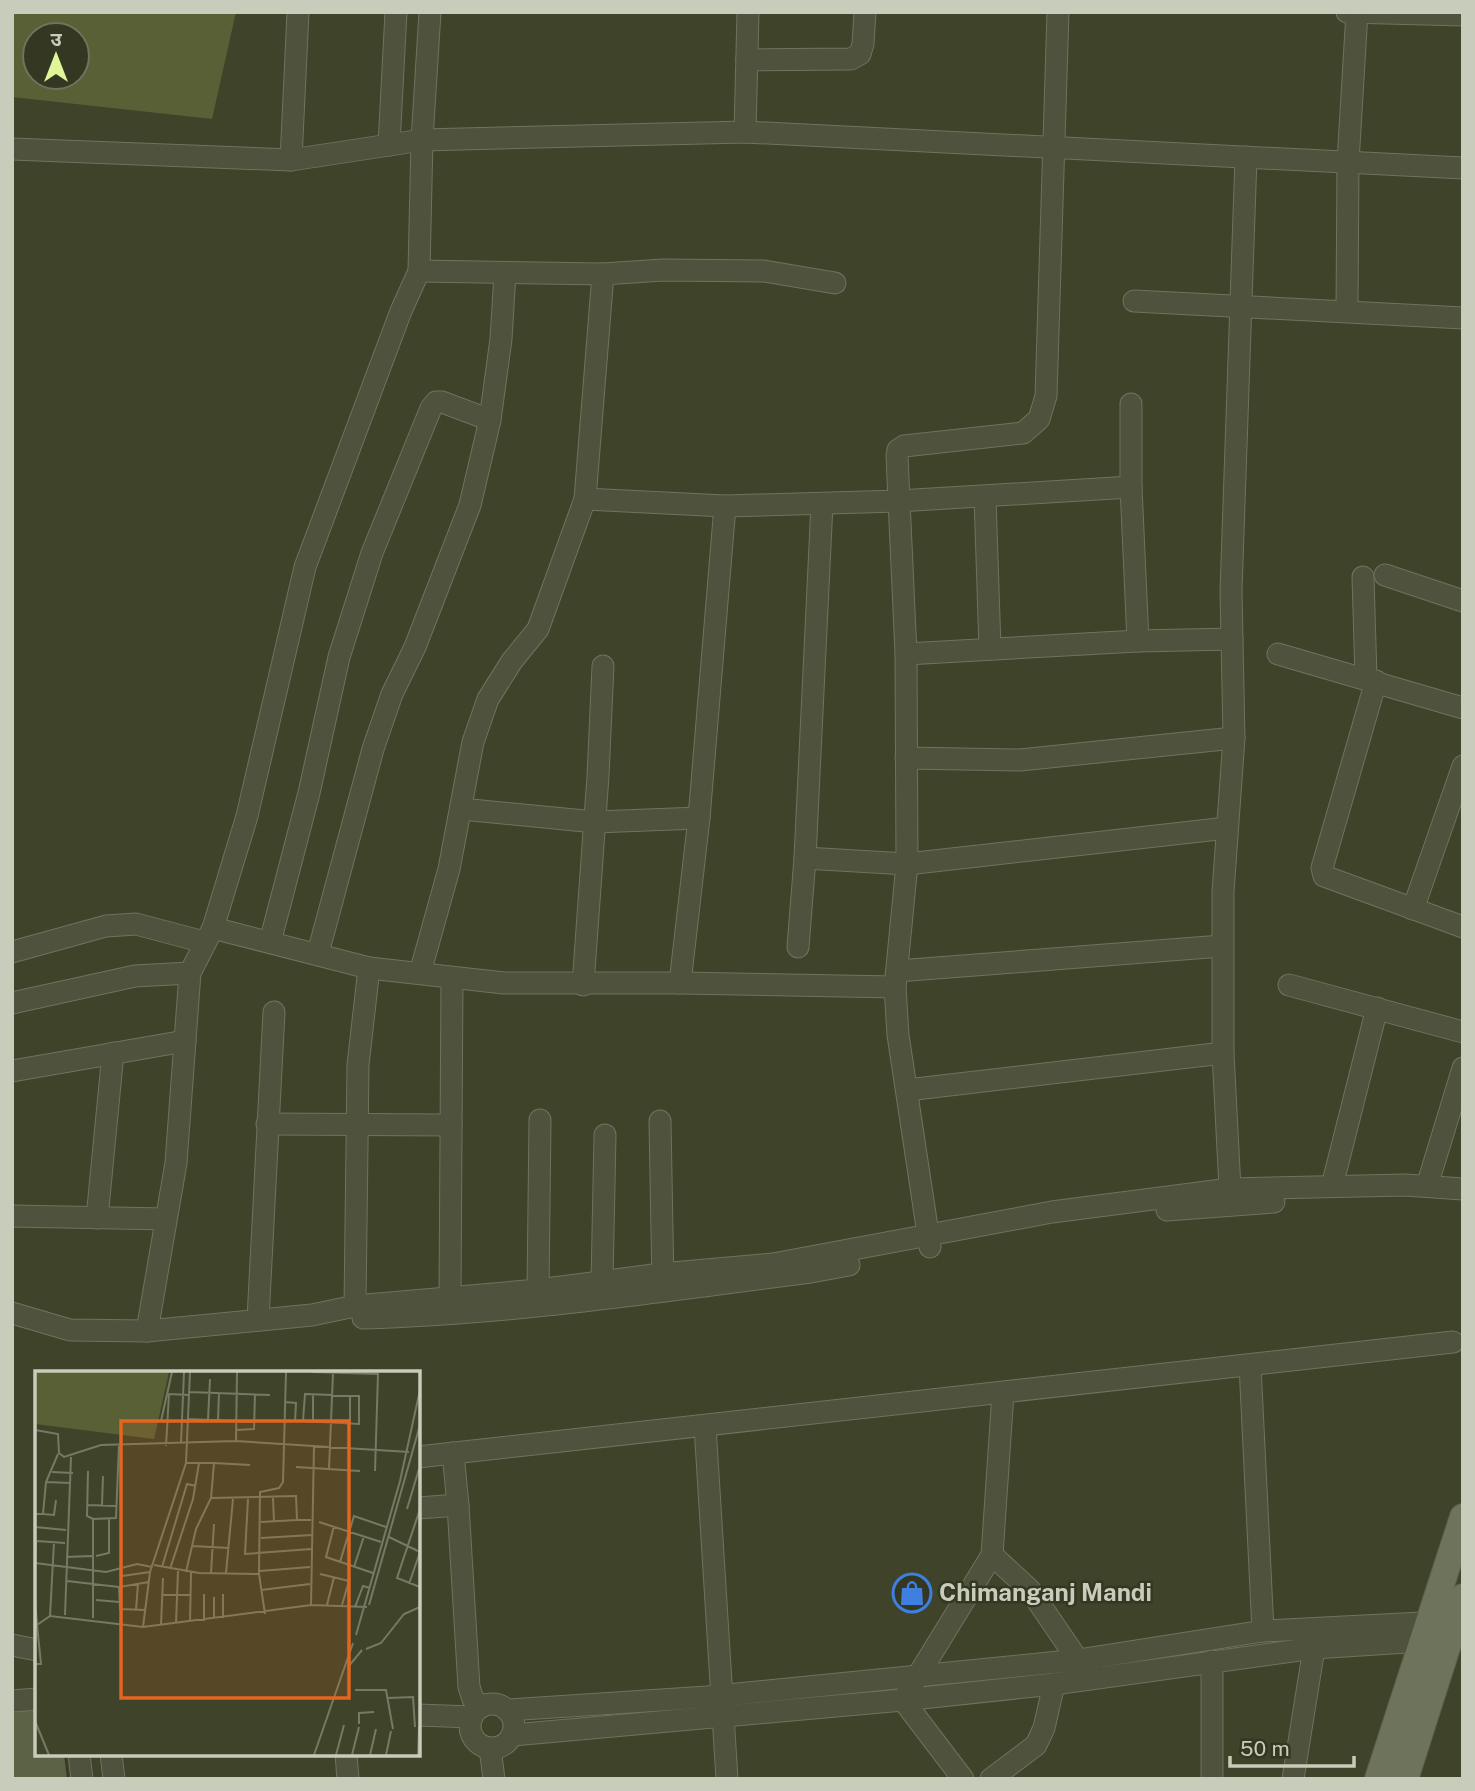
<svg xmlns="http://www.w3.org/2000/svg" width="1475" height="1791" font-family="'Public Sans','Noto Sans Devanagari',sans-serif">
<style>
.water{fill:#596036;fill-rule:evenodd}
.building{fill:#5c6245;stroke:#363a24;stroke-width:2}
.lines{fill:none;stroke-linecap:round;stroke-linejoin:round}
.minor-casing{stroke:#6f735f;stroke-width:23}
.major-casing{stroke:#5b5f4a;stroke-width:28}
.minor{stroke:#4f533d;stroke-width:21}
.major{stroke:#6e735b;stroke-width:26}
.labels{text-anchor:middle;stroke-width:5;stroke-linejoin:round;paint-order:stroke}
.poi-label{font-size:24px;font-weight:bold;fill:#c8ccbb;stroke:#343822;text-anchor:start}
.inset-road{fill:none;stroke:#757a63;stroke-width:2}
.view{fill:#e5641e;fill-opacity:0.15;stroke:#e5641e;stroke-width:3.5}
.inset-edge{fill:none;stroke:#c8ccbb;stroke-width:3.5}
</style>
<rect width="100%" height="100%" fill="#3e4329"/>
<path class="water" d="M12 12H236L212 119 12 97ZM35 35H77V77H35Z"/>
<path class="building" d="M37 1707V1754H65L68 1779H12V1710Z"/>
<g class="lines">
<defs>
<g id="minor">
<path d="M1347 12 1463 15"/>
<path d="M747 60 851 59 860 54 863 44 865 12"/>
<path d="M745 132 748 12"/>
<path d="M389 145 396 12"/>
<path d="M12 149 291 160 422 140 745 132 1463 168"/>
<path d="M291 160 298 12"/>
<path d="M419 271 603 274 585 499 538 629 512 661 488 699 473 742 449 869 420 973"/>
<path d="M603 274 663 270 764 271 835 283"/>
<path d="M1134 301 1463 318"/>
<path d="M1347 311 1348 162 1357 12"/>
<path d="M1131 404V487"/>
<path d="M985 497 990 649"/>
<path d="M585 499 725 506 898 501 1131 487 1138 641 1232 639"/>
<path d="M822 504 805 858 907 864 1227 828"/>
<path d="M1385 575 1463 601"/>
<path d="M1363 577 1366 678"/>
<path d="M906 654 1138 641"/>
<path d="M1278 654 1463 708"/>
<path d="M1376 681 1322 868 1324 876 1463 927"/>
<path d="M906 758 1020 760 1234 738"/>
<path d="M461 809 595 822 699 818"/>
<path d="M1413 909 1463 766"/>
<path d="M213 928 369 968 504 983H680L895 987"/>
<path d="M270 942 309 793 339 657 372 553 431 408 436 402H442L490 420"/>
<path d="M798 947 805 858"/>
<path d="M12 952 106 926 136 924 204 942"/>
<path d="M318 953 373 749 392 694 415 647 470 505 490 420 501 339 505 273"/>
<path d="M897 971 1222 946"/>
<path d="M680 983 699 818 725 506"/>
<path d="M583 985 598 776 603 666"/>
<path d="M1289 985 1463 1032"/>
<path d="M12 1003 135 976 190 973"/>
<path d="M12 1071 185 1041"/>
<path d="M907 1090 1223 1053"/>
<path d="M660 1121 663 1286"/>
<path d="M267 1124 451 1125"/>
<path d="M1332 1186 1377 1008"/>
<path d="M1427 1186 1463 1068"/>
<path d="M1230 1189 1223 1053V892L1234 738 1231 591 1246 157"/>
<path d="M1167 1210 1274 1202"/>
<path d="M12 1216 166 1219"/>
<path d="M97 1218 113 1053"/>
<path d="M930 1247 898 1035 895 987 907 864 906 654 897 456 898 450 904 446 1023 433 1039 419 1046 396 1058 12"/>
<path d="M602 1282 605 1135"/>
<path d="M538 1290 540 1120"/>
<path d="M450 1298 452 978"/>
<path d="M355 1306 358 1065 369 968"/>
<path d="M12 1313 70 1330 147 1331 312 1315 355 1306 538 1290 661 1274 773 1264 1052 1212 1230 1189 1405 1185 1463 1189"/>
<path d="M363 1318C513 1314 662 1291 811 1272L849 1265"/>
<path d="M258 1319 274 1012"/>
<path d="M147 1331 176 1163 190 973 213 928 247 816 305 567 401 311 419 271 422 140 430 12"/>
<path d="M1250 1365 1263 1631"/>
<path d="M1003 1393 992 1555 1030 1590 1084 1669"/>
<path d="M705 1426 727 1779"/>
<path d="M453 1453 458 1505"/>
<path d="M418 1457 1453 1342"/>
<path d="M418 1508 458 1505 469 1687 473 1699 481 1707"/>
<path d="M12 1645 37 1650"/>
<path d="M12 1701 37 1699"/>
<circle cx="492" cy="1726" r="22"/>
<path d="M507 1710 707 1697 1078 1660 1263 1631 1441 1622"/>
<path d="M418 1715 472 1717"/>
<path d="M513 1735 903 1700 1054 1684 1314 1648 1423 1641 1436 1643"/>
<path d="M490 1748 494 1779"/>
<path d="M79 1754 82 1779"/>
<path d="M111 1754 114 1779"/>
<path d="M346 1754 348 1779"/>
<path d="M963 1779 903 1700 992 1555"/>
<path d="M991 1779 1036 1745 1044 1728 1054 1684"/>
<path d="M1212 1779V1661"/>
<path d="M1293 1779 1314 1648"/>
</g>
<g id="major">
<path d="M1378 1779 1463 1517"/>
<path d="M1405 1779 1463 1597"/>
</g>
</defs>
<use href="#minor" class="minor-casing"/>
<use href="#major" class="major-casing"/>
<use href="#minor" class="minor"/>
<use href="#major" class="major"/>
</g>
<defs>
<symbol id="shop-ring" viewBox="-11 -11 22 22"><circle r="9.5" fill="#343822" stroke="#3f7fe0" stroke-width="1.5"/><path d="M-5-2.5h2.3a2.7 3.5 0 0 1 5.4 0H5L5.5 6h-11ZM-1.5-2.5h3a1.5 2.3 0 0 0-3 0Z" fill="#3f7fe0"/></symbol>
</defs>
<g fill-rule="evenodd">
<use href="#shop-ring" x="890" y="1571" width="44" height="44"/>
</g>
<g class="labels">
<g class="poi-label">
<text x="939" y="1601">Chimanganj Mandi</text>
</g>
</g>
<g transform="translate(35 1371)">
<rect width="385" height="385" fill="#3e4329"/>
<path d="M0 1H134L119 68 0 53Z" fill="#596036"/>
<path class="inset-road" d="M277 1 343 3 340 100M154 21 235 24M270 23 324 25V53L268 50ZM250 31 261 32 260 51M152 48 220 51M173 49 175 8M183 49 184 22M126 50 137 1M278 51V23M315 52V25M0 59 23 63 24 82 29 86 66 74 201 70 374 81M201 59 219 58 220 23M201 70 202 1M146 72 149 1M131 75 134 23 154 24M151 92H179L176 127 161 158 151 201M179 92 215 94M261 96 325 100M294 98 298 2M53 100 52 145 58 148M17 101 38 102M11 111 36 112M176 127 261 125 262 149H276M238 127 239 150M213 128 210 183 276 178M52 134 81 135M67 134 68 105M372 138 384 98M385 138 362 207 385 216M0 143H8L11 111 23 83M8 143 19 144 21 129M226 151 262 149M284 151 346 171M299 155 291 186 338 202M0 156 31 159M354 166 385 181M226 167 277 164M2 170 30 172M157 175 194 177M61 185 74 182V148M31 186 57 185M305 191 319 145 351 156M0 192 71 201 102 193 117 196M119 194 164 202 224 203M127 196 152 113 161 115M319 196 329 165M0 197 1 170M135 198 158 128 164 92M225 200 275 196M176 202 179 153M191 202 198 128M285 203 314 210 307 234M87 205 115 201M32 210 84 216M374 213 385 181M226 219 275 213M188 223V247M127 224H155M0 228 2 253M61 229 84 231M276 234 279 74M292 234 299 206M334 234 385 54M320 236 328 215 335 217M101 239 103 213M111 239 85 238 84 216 114 211M230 243 224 203 225 121 244 117 248 111 251 1M30 244 36 86M15 245 19 171M58 247V148L81 147 84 73M179 248V226M169 250V223M155 251 156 201M141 252 143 200M126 254 128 207M108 256 115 201 151 92 155 1M321 264 365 110 385 19M331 278 346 272 369 243 385 236M0 293H6L2 254 15 245 108 256 276 234 332 236M313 296 327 279M320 319H351L358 358M353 327 378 326 380 356M0 350 14 384M324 353V342L339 341M279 384 318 272M301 384 309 354M317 384 324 356M335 384 341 358M351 384 356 360M383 384 384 355"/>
<path class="view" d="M86 50H314V327H86Z"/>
<rect width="385" height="385" class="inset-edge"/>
</g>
<rect width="1475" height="1791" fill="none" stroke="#c8ccbb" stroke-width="28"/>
<g transform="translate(56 56)"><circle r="33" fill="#343822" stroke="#6f735f" stroke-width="2"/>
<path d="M0-5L12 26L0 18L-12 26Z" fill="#e0f597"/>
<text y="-10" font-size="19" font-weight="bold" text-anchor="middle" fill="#c8ccbb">उ</text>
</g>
<path d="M1230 1756v10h124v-10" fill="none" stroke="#c8ccbb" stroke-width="3.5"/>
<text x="1240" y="1756" font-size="21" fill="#c8ccbb" stroke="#343822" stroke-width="5" paint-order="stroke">50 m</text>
</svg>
